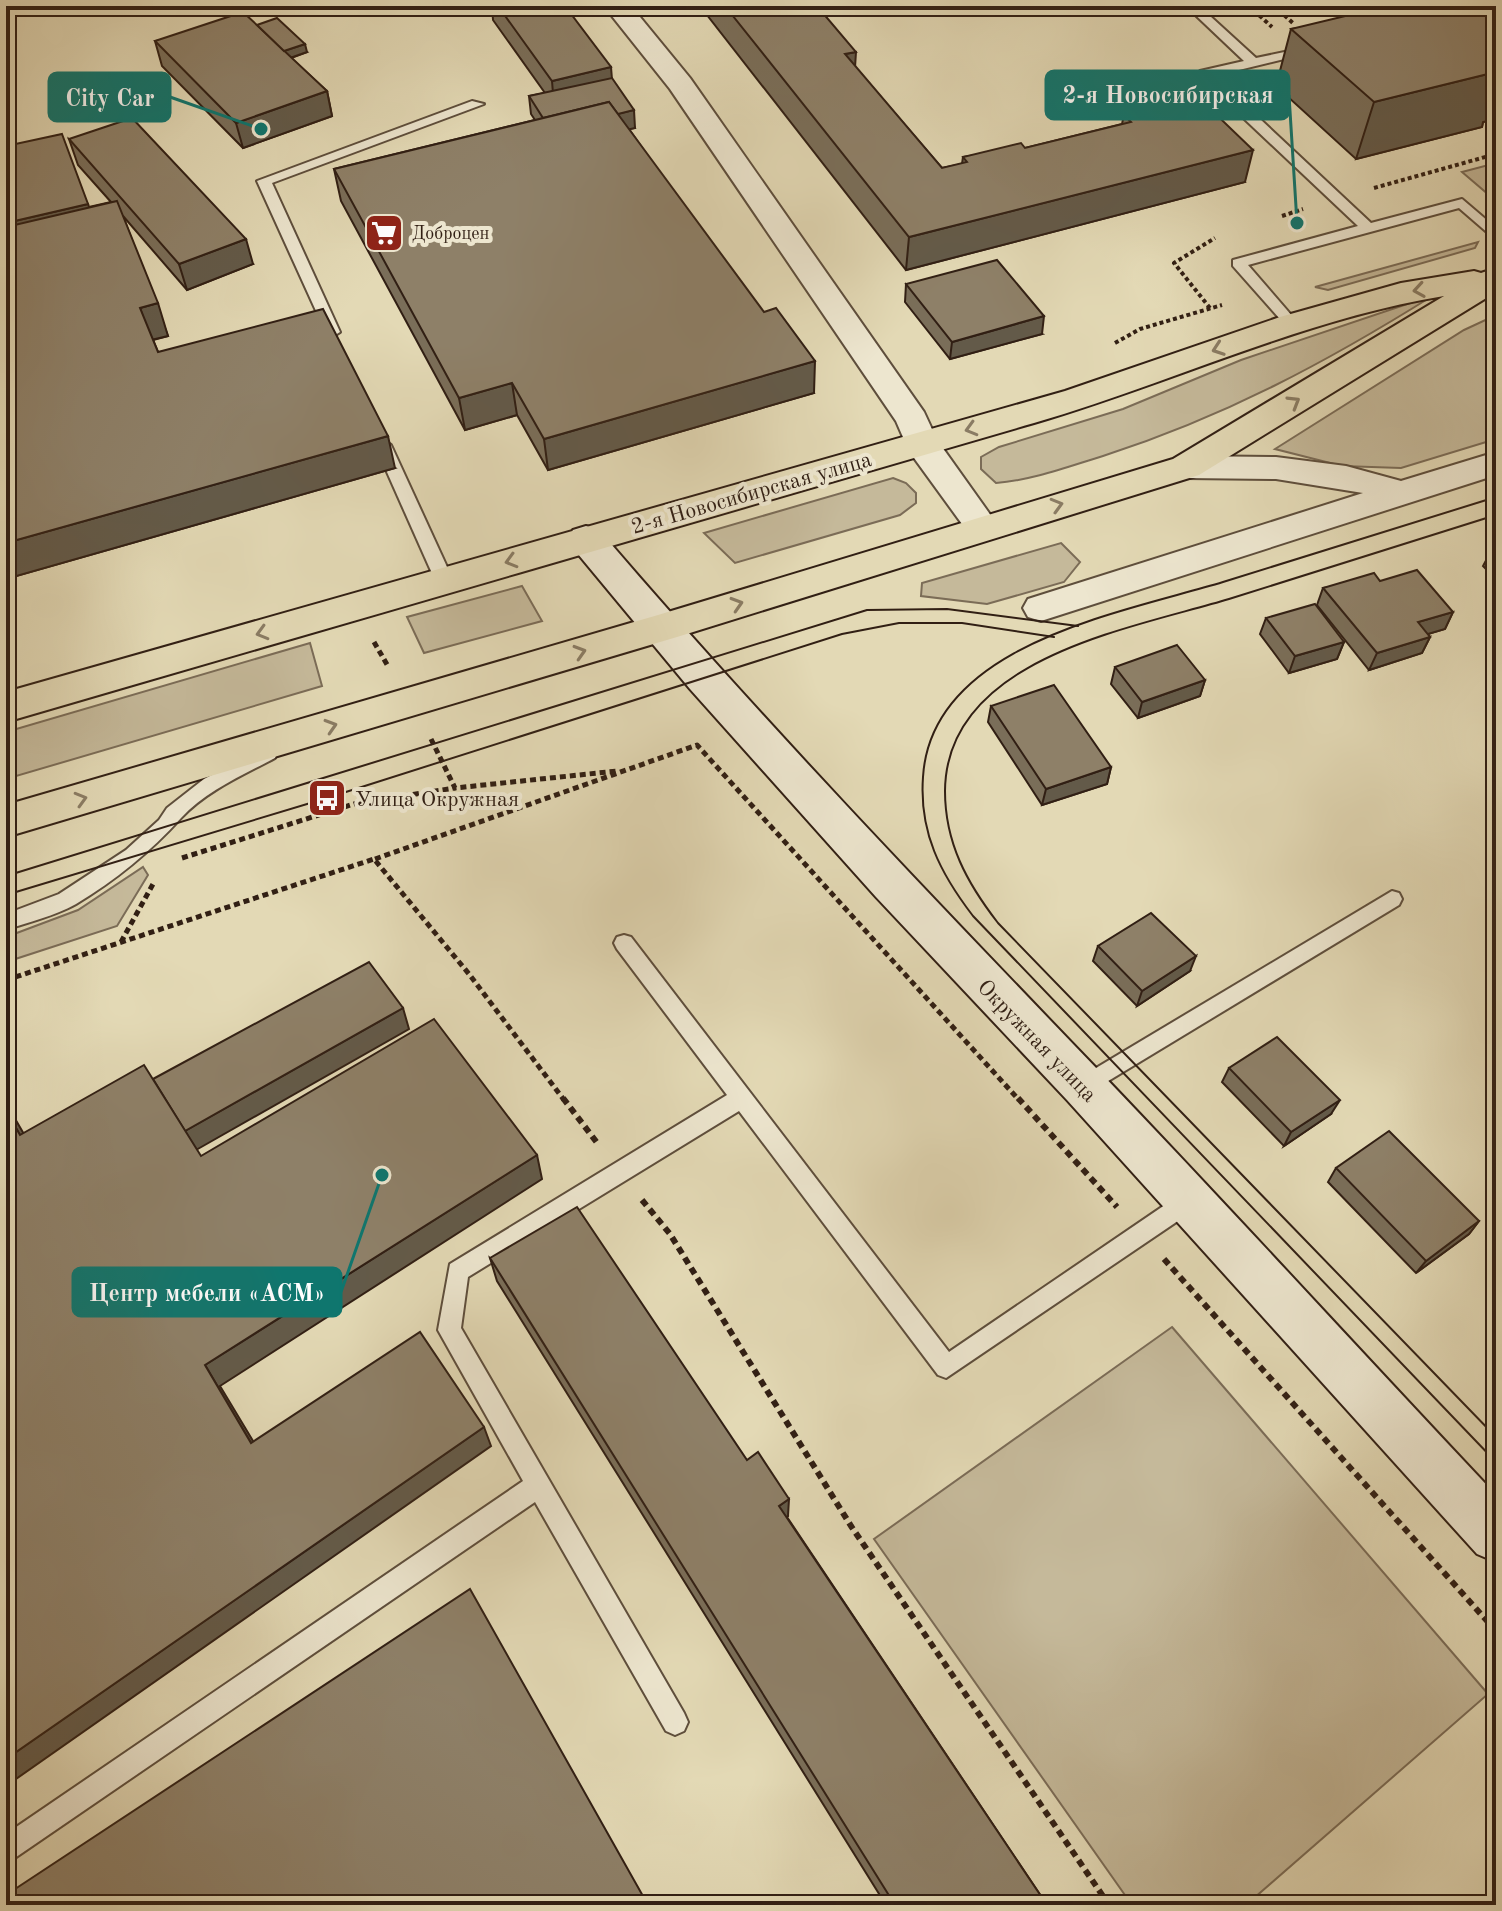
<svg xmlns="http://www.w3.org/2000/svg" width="1502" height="1911" font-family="'Old Standard TT',serif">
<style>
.green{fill:#c5b99a;stroke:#7b6c57;stroke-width:2}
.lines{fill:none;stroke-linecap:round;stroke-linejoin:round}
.service-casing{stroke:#5e4e3c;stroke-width:4}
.minor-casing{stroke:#5e4e3c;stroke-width:4}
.secondary-casing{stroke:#311f14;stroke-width:4}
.primary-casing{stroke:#311f14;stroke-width:4}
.path-far2{stroke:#311f14;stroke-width:4;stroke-dasharray:4 3;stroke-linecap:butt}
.path-far1{stroke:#311f14;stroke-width:5;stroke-dasharray:6 4;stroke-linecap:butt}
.path{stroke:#311f14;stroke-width:6;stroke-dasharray:7 5;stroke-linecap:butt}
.service{fill:#ede6cf;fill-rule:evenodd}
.minor{fill:#ede6cf;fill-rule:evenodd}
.secondary{fill:#ede6cf;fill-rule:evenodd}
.primary{fill:#e3d9b5;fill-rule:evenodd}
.tram{stroke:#311f14;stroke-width:2}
.wall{fill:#7a6e59;stroke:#311f14;stroke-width:2}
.shaded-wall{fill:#635a49;stroke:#311f14;stroke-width:2}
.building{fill:#8e8068;stroke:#311f14;stroke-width:2}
.oneway{stroke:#8a7c64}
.labels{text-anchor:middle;stroke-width:8;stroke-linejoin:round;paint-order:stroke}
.far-poi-label{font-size:18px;fill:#311f14;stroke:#ede6cf;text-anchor:start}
.street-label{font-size:22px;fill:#311f14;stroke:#ede6cf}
.poi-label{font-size:22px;fill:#311f14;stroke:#ede6cf;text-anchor:start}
.leader{fill:none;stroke:#0f766e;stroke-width:3}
.callout-dot{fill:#0f766e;stroke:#ede6cf;stroke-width:3}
.callout{fill:#0f766e;stroke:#0f766e;stroke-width:3}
.callout-label{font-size:24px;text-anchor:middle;font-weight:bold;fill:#fff}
</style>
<rect width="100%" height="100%" fill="#e3d9b5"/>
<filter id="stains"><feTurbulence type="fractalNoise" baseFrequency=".0025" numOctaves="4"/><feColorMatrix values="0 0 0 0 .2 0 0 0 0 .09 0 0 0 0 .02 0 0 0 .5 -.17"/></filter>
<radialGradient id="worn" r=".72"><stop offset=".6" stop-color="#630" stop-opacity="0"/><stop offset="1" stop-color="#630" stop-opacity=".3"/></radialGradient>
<g class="green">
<path d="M1496 163V201L1462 172Z"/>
<path d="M1478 242 1475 248 1328 290 1315 287Z"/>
<path d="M1434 295C1327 362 1224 417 1103 456 1067 467 1033 480 996 483L981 469V457L999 447 1123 409 1241 360Z"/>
<path d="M1496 315V439L1401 468 1342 466 1275 449 1464 330Z"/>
<path d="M893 478 906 483 916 493V503L900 515 735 563 704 533Z"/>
<path d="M1061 543 1080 562 1064 582 987 604 921 596 922 583Z"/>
<path d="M522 586 542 621 424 653 407 617Z"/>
<path d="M310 643 322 686 6 779V732Z"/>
<path d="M143 867 148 875 117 926 6 962V937L78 910Z"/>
<path d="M1172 1327 1488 1694 1246 1905H1132L874 1539Z"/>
</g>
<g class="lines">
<defs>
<g id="service">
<path d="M1186 6H1199L1256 58 1313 46V52L1214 76 1371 223 1462 199 1496 228V240L1459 208 1248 265 1299 324 1297 327H1287L1233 266V260L1358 226 1200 77V71L1244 61Z"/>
<path d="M472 101 484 104 272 183 340 332 332 337 327 335 257 181Z"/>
<path d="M383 440 391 445 453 580 450 584H438L435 580 375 445Z"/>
<path d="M268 746 277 753 275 758C243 775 206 791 181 818 150 852 116 880 76 904 55 916 28 922 6 930V914L59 894 126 850 159 820 167 808 204 779Z"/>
<path d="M1392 891 1399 893 1402 899 1399 905 1090 1092 1083 1095 1076 1092 1072 1086 1076 1080Z"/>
<path d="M624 935 631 937 949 1352 1181 1194 1189 1191 1197 1194 1200 1201 1197 1208 946 1378 938 1375 739 1111 468 1277 461 1328 684 1713 688 1722 684 1731 675 1735 666 1731 535 1502 6 1864V1834L523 1481 438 1330 450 1264 727 1095 617 949 614 943 617 937Z"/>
</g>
<g id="minor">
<path d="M604 6H631L690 78 924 412 937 440 999 527 994 535 982 539 970 535 909 451 896 421 670 89Z"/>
<path d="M1496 452V475L1041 621 1028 617 1023 608 1028 599 1363 493 1276 479 1186 478 1174 475 1169 467 1174 459 1186 456 1276 457 1346 466 1401 481Z"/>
</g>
<path id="secondary" d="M586 526 599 530C759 717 928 893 1098 1070 1232 1210 1363 1354 1496 1495V1562L1477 1554 1067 1100 876 897 690 689 573 548 568 539 573 530Z"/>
<path id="primary" d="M1496 268V292L1199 475 677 637 6 837V805L658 615 1173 459 1444 296C1303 319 1171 383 1034 423 691 523 349 622 6 722V692L1065 391 1280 317 1401 283 1474 271 1481 273Z"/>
</defs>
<use href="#service" class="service-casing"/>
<use href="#minor" class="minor-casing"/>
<use href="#secondary" class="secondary-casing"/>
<use href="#primary" class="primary-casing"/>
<g class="path-far2">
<path d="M1249 6 1272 27"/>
<path d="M1274 6 1294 24"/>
<path d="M1374 188 1496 154"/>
<path d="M1282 216 1303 209"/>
<path d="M1210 308 1174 263 1215 238"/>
<path d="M1115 343 1140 329 1222 305"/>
</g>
<g class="path-far1">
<path d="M374 642 389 668"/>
<path d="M431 739 455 788 617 771"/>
<path d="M182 858 357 803 455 788"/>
<path d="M375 859 697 745 1019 1100"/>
<path d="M121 942 153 884"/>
<path d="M6 980 374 859 469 974 564 1100"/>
</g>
<g class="path">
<path d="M563 1098 598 1144"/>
<path d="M1018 1098 1117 1207"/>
<path d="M642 1200 670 1234 851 1526 1109 1905"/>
<path d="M1164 1259 1496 1631"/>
</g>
<use href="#service" class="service"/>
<use href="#minor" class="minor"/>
<use href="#secondary" class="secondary"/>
<use href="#primary" class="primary"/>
<g class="tram">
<path d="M1496 497C1405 525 1314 553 1223 582 1121 613 931 644 923 777 919 832 940 873 973 916L1496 1462"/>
<path d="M1496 515C1407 543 1318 571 1229 599 1130 629 946 658 945 791 945 843 967 883 998 923L1496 1437"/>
<path d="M6 876 867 610 947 609 1078 626"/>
<path d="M6 895 327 798 842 634 899 623H962L1054 637"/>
</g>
</g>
<g class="wall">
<path d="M492 6H565L612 79 635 128 629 129 814 393 548 470 517 415 465 430 341 201 334 169 535 120 531 114 529 96 545 93 493 20Z"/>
<path d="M700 6H817L855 67 942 168 962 164 963 157 1025 148 1122 124 1124 115 1149 116 1179 108 1181 101 1245 182 906 270Z"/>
<path d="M1496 6V119L1483 122 1482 127 1356 159 1276 86 1291 29Z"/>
<path d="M257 25 307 52 291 58 327 91 332 116 243 148 162 66 155 41Z"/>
<path d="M69 139 253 264 187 290 123 216 168 336 153 340 158 352 395 468 6 579V146L89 207 111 202 78 165Z"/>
<path d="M906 284 1042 334 950 359 905 302Z"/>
<path d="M1496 548V579L1483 566 1492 549Z"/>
<path d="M1380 581 1453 612 1445 629 1428 634 1430 637 1422 653 1369 670 1317 605 1323 588Z"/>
<path d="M1266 618 1344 642 1337 659 1289 673 1260 634Z"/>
<path d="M1115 667 1205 680 1200 696 1138 718 1111 684Z"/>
<path d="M991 706 1111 767 1107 784 1042 805 988 722Z"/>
<path d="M1098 946 1190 971 1137 1006 1093 961Z"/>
<path d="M1229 1068 1331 1114 1284 1146 1222 1082Z"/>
<path d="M1336 1168 1479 1221 1469 1234 1416 1273 1328 1182Z"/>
<path d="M490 1258 747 1460 788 1516 787 1517 1047 1905H886L497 1281Z"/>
</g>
<g class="shaded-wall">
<path d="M305 44 307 52 276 63 274 54Z"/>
<path d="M856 52 854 83 845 54Z"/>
<path d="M611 67 613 92 554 106 552 81Z"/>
<path d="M1496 72V119L1483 122 1482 127 1356 159 1374 102Z"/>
<path d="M327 91 332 116 243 148 236 123Z"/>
<path d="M634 110 635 128 552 147 550 129Z"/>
<path d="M1253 150 1245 182 906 270 909 237Z"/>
<path d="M88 204 99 236 6 258V223Z"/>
<path d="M246 239 253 264 187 290 179 264Z"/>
<path d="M158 303 168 336 151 340 140 308Z"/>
<path d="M1044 316 1042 334 950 359 952 342Z"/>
<path d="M815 361 814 393 548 470 544 439Z"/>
<path d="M512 383 517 415 465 430 459 398Z"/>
<path d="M388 436 395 468 6 579V543Z"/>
<path d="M1453 612 1445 629 1411 639 1418 622Z"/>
<path d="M1430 637 1422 653 1369 670 1377 653Z"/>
<path d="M1344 642 1337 659 1289 673 1295 656Z"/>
<path d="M1205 680 1200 696 1138 718 1142 702Z"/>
<path d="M1111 767 1107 784 1042 805 1046 789Z"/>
<path d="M1196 956 1190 971 1137 1006 1142 991Z"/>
<path d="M403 1008 409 1029 196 1150 185 1131Z"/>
<path d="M1340 1100 1331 1114 1284 1146 1291 1132Z"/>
<path d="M6 1105 10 1110 39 1160 20 1135 6 1111Z"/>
<path d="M537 1155 542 1179 220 1386 265 1461 251 1443 205 1365Z"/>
<path d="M1479 1221 1469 1234 1416 1273 1426 1261Z"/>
<path d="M484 1427 491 1446 6 1786V1759Z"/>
<path d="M789 1499 788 1516 778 1523 779 1506Z"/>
</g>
<g class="building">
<path d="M498 6H565L611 67 552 81Z"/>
<path d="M725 6H817L856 52 845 54 942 168 967 162 963 157 1021 143 1025 148 1131 122 1124 115 1144 111 1149 116 1186 106 1181 101 1198 97 1253 150 909 237Z"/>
<path d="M1387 6H1424L1432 12 1458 6H1496V72L1374 102 1291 29Z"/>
<path d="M243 12 327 91 236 123 155 41Z"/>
<path d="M277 18 305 44 284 51 257 25Z"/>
<path d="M612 78 634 110 618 114 609 102 543 118 529 96Z"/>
<path d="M609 102 764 312 776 308 815 361 544 439 512 383 459 398 334 169Z"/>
<path d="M132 118 246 239 179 264 69 139Z"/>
<path d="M62 134 88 204 6 223V146Z"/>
<path d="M117 201 158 303 140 308 158 352 323 309 388 436 6 543V227Z"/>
<path d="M997 260 1044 316 952 342 906 284Z"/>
<path d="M1417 570 1453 612 1418 622 1430 637 1377 653 1323 588 1374 573 1380 581Z"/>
<path d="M1315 604 1344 642 1295 656 1266 618Z"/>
<path d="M1177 645 1205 680 1142 702 1115 667Z"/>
<path d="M1054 685 1111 767 1046 789 991 706Z"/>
<path d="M1151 913 1196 956 1142 991 1098 946Z"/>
<path d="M369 962 403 1008 185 1131 153 1079Z"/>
<path d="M434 1019 537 1155 205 1365 251 1443 420 1332 484 1427 6 1759V1111L20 1135 144 1065 201 1156Z"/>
<path d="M1277 1037 1340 1100 1291 1132 1229 1068Z"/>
<path d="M1389 1131 1479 1221 1426 1261 1336 1168Z"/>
<path d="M577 1207 747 1460 758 1452 789 1499 779 1506 1047 1905H895L490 1258Z"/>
<path d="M470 1589 648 1905H6V1895Z"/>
</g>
<defs><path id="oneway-chevron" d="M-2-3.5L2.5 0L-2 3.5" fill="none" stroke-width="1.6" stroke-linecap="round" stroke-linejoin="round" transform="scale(2)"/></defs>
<g class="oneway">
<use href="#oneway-chevron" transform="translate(1419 290) rotate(171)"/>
<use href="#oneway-chevron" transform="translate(1218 349) rotate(161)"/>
<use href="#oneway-chevron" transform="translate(1294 402) rotate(-31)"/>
<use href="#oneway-chevron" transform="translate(971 429) rotate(164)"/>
<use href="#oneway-chevron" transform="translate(1057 505) rotate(-16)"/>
<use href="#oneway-chevron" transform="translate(511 561) rotate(164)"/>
<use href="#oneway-chevron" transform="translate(737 604) rotate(-17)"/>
<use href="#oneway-chevron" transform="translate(262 633) rotate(164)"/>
<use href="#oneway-chevron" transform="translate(580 652) rotate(-17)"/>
<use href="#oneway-chevron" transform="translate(331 726) rotate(-17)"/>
<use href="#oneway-chevron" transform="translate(81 799) rotate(-16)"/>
</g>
<defs>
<symbol id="supermarket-square" viewBox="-11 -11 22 22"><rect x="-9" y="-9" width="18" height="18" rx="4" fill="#8f2418" stroke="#ede6cf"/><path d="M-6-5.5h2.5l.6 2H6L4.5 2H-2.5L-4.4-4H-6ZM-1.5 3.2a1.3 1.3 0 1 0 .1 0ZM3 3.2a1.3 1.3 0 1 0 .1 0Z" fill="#fff"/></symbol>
<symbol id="bus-square" viewBox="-11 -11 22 22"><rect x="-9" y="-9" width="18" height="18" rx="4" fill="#8f2418" stroke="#ede6cf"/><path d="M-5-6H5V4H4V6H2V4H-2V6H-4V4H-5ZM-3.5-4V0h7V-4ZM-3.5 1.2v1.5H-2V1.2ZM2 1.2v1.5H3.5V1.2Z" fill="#fff"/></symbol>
</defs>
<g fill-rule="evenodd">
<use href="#supermarket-square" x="362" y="211" width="44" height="44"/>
<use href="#bus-square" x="305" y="776" width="44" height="44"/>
</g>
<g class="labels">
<g class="far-poi-label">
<text x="412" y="239">Доброцен</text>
</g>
<g class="street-label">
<text transform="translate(751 492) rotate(-16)" y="8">2-я Новосибирская улица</text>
<text transform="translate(1038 1040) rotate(46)" y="8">Окружная улица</text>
</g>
<g class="poi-label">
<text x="355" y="806">Улица Окружная</text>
</g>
</g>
<path class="leader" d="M1297 223L1289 95M261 129L170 97M382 1175L341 1292"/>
<g class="callout-dot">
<circle cx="1297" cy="223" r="8"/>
<circle cx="261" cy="129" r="8"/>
<circle cx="382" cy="1175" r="8"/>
</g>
<g class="callout">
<rect x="1046" y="71" width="243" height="48" rx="8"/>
<rect x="49" y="73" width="121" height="48" rx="8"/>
<rect x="73" y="1268" width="268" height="48" rx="8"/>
</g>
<g class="callout-label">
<text x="1168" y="103">2-я Новосибирская</text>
<text x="110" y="106">City Car</text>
<text x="207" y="1301">Центр мебели «АСМ»</text>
</g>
<rect width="1502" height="1911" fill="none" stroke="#e3d9b5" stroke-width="32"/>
<rect x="8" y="8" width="1486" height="1895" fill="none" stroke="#311f14" stroke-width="4"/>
<rect x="16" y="16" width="1470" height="1879" fill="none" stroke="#311f14" stroke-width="2"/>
<rect width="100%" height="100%" filter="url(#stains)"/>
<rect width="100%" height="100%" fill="url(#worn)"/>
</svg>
